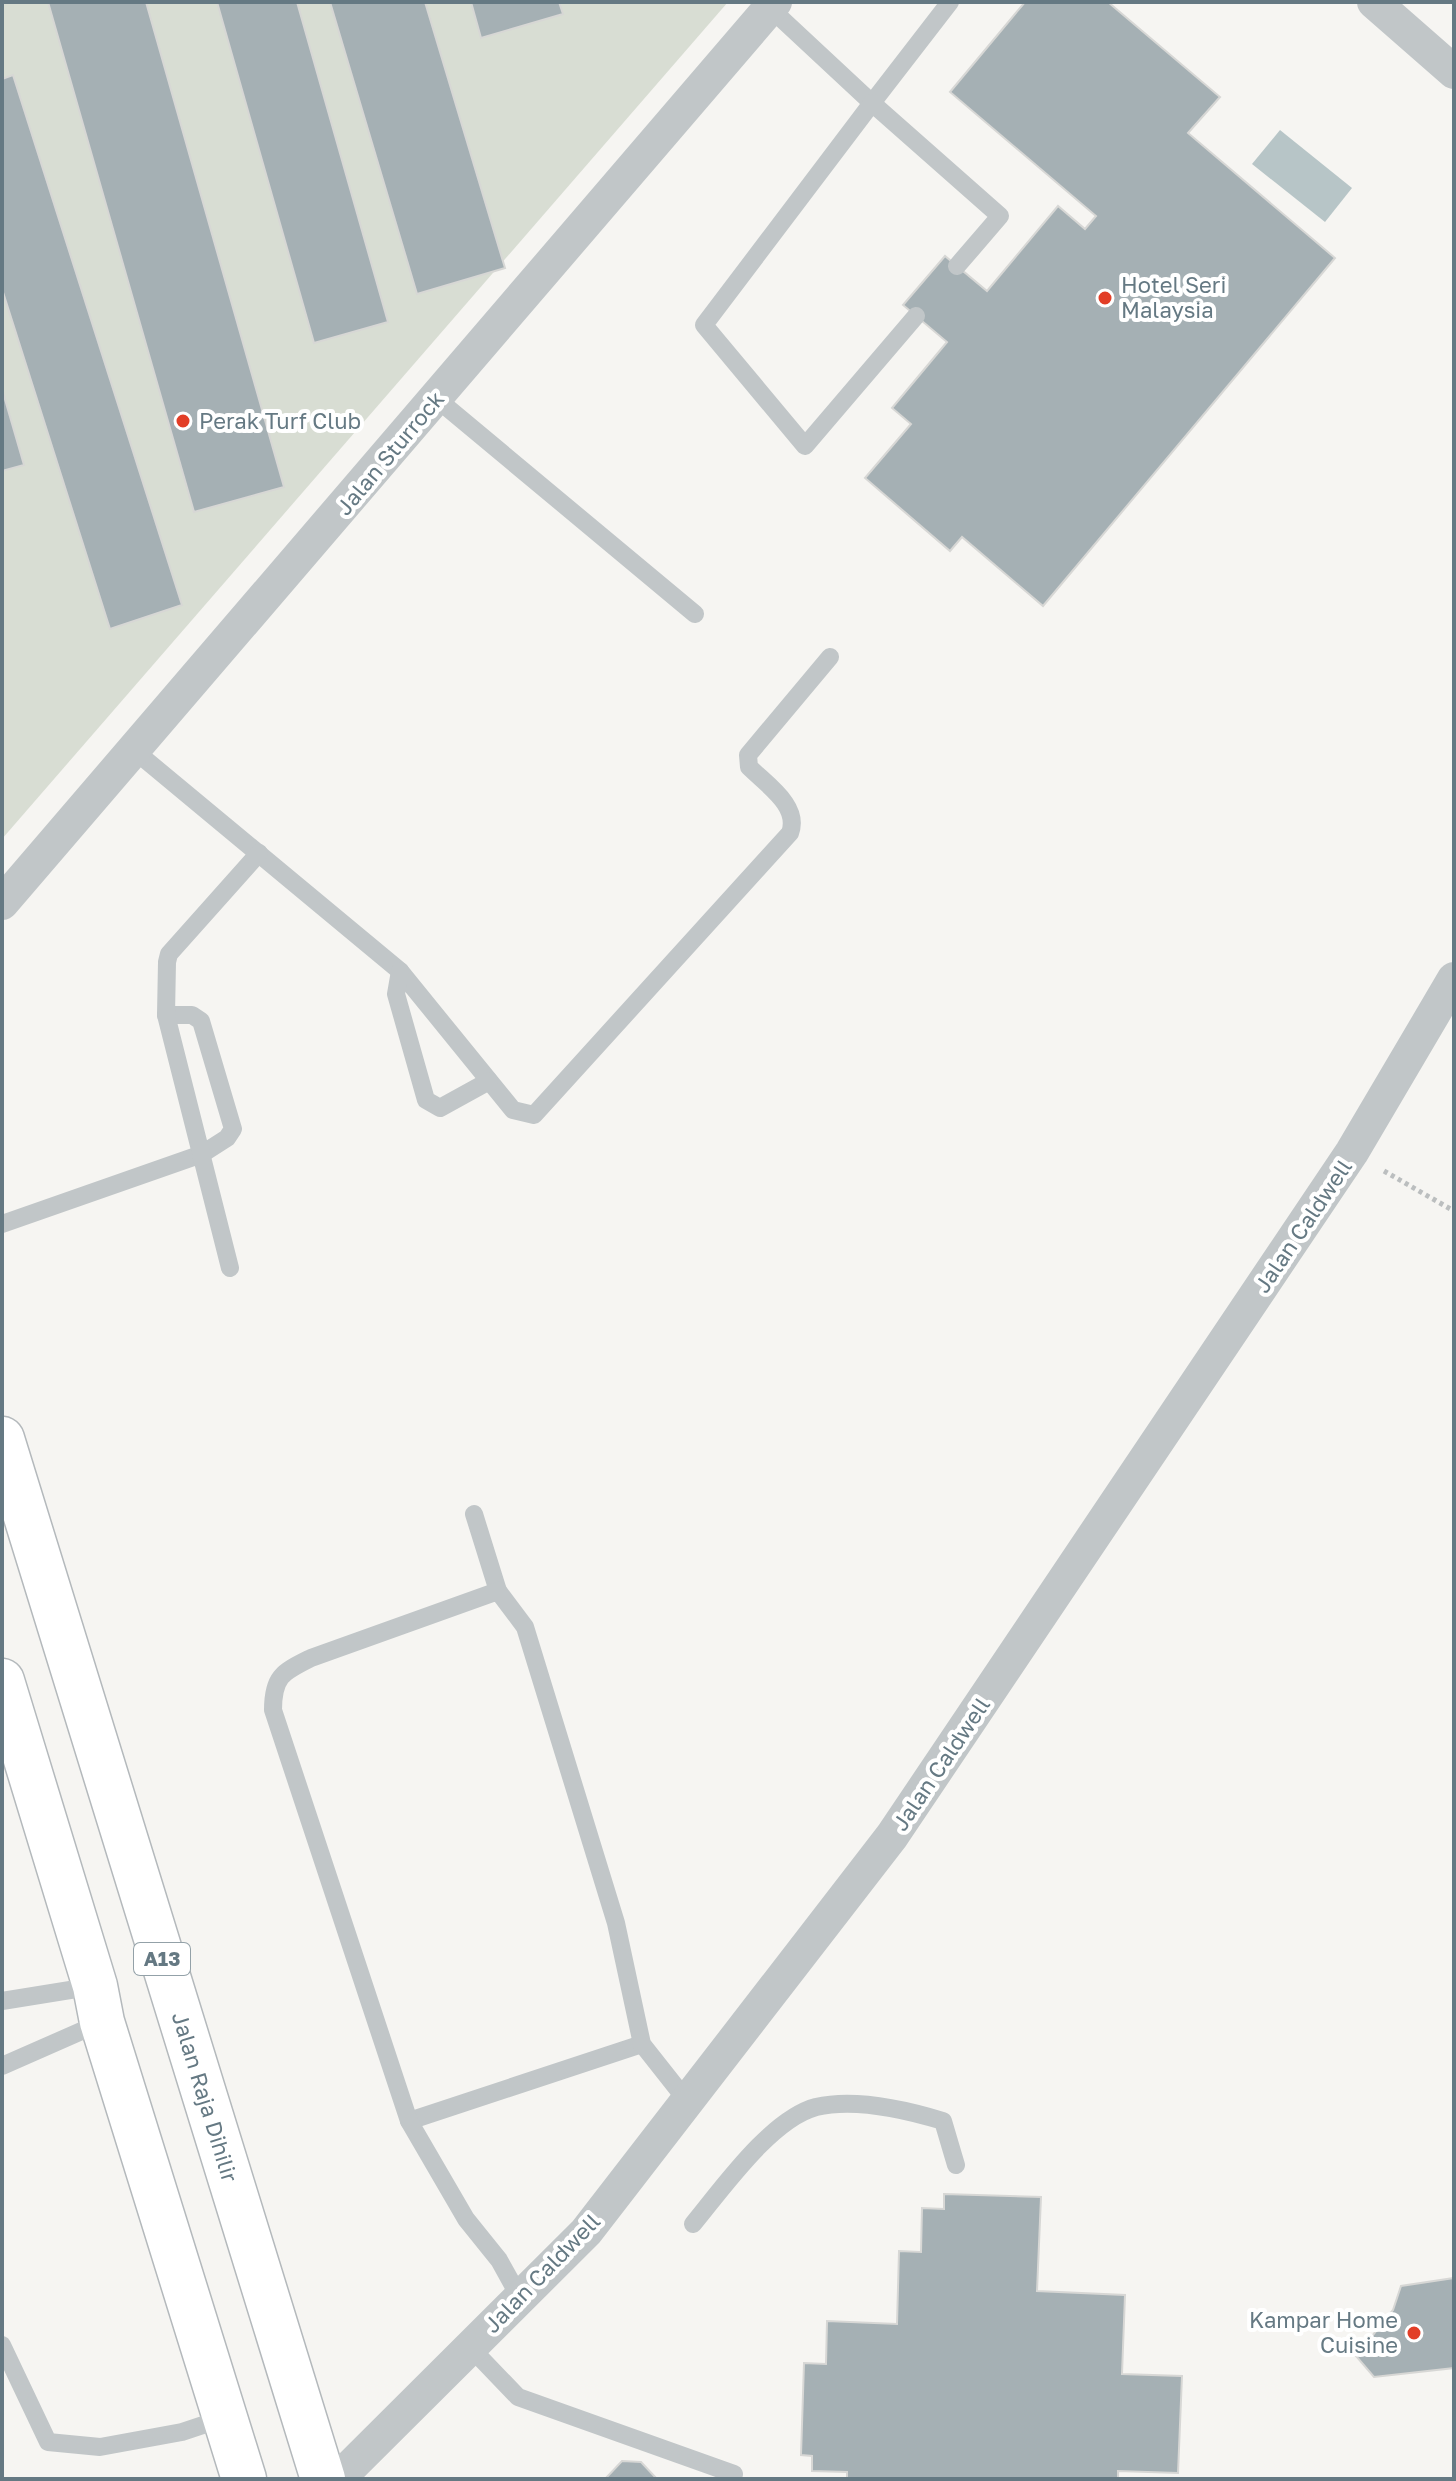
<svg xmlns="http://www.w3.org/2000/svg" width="1456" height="2481" font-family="'Golos Text',sans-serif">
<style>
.green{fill:#d8ddd3}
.water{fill:#b7c5c7}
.building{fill:#a5b0b4;stroke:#d7d7d5;stroke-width:2}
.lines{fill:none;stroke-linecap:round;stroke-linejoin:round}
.primary-casing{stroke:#b4b9bc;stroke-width:47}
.path{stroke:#bbbebf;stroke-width:5;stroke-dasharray:4 4;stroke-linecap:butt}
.service{stroke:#c1c6c8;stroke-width:18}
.minor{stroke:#c1c6c8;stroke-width:34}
.primary{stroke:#fff;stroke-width:44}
.poi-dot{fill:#e23e27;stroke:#fff;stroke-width:3}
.labels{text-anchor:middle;stroke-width:8;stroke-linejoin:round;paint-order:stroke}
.shield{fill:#fff;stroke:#93a1a8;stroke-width:2}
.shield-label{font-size:20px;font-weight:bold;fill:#657983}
.poi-label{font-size:22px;fill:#657983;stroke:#fff;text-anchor:start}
.street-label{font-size:22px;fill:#657983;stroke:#fff}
</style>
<rect width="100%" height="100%" fill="#f6f5f2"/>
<path class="green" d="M2 2H728L2 839Z"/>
<path class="water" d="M1280 130 1352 188 1325 222 1252 164Z"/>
<g class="building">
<path d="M48 2H146L284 487 194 512Z"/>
<path d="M217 2H297L388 322 314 343Z"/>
<path d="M330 2H425L505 268 417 294Z"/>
<path d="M471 2H559L563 14 481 38Z"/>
<path d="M1025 2H1108L1220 97 1188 133 1335 258 1043 606 962 537 950 551 865 478 911 424 892 408 947 342 903 305 945 256 987 291 1058 206 1085 229 1096 216 950 92Z"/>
<path d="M13 75 182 605 110 629 2 289V79Z"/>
<path d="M2 389 24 465 2 471Z"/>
<path d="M944 2194 1041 2197 1037 2291 1125 2295 1122 2374 1182 2376 1178 2473 1118 2471V2479H847V2472L812 2471V2456L801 2455 804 2363 826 2364 827 2321 897 2324 899 2251 921 2252 922 2208 944 2209Z"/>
<path d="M1454 2278V2368L1374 2377 1356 2356 1393 2310 1401 2286Z"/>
<path d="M622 2461 641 2462 657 2479H605Z"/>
</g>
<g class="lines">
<defs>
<g id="primary">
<path d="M2 1439 323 2479"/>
<path d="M2 1681 95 1986 102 2022 244 2479"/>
</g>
</defs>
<use href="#primary" class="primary-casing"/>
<path class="path" d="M1384 1171 1454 1211"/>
<g class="service">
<path d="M770 8 872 103 950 2"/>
<path d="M916 316 805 446 704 325 872 103 1000 216 957 266"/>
<path d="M437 399 695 614"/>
<path d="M135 751 400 971 513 1110 534 1115 790 833C800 806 767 785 749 767L748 755 830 657"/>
<path d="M400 971 396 994 426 1100 440 1108 489 1081"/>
<path d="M2 1224 202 1154 227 1138 233 1129 201 1021 192 1015H166"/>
<path d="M230 1268 166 1015 167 962 169 954 259 853"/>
<path d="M474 1514 498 1591"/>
<path d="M2 2001 95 1986"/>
<path d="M2 2066 102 2022"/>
<path d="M409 2121 642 2044"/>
<path d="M693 2224C722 2189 771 2119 816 2107 854 2098 907 2110 943 2121L956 2165"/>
<path d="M519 2296 499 2260 466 2219 409 2121 273 1710C273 1676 283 1672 311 1658L498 1591 525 1627 616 1923 642 2044 687 2101"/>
<path d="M2 2345 48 2442 100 2447 182 2432 224 2418"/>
<path d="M470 2347 518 2397 734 2474"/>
</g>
<g class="minor">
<path d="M1374 2 1454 72"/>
<path d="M2 903 775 2"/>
<path d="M338 2479 586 2232 892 1836 1352 1152 1454 979"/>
</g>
<use href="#primary" class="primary"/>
</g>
<g class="poi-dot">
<circle cx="1105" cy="298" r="8"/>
<circle cx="183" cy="421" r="8"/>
<circle cx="1414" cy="2333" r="8"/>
</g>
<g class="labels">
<rect class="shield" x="134" y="1943" width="56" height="32" rx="6"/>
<g class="shield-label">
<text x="162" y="1966">A13</text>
</g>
<g class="poi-label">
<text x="1121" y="293">Hotel Seri<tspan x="1121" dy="25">Malaysia</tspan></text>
<text x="199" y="429">Perak Turf Club</text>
<text x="1398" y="2328" text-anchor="end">Kampar Home<tspan x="1398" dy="25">Cuisine</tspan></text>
</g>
<g class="street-label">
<text transform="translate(390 453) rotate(-50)" y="8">Jalan Sturrock</text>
<text transform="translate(1303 1226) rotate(-56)" y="8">Jalan Caldwell</text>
<text transform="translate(941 1764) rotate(-56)" y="8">Jalan Caldwell</text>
<text transform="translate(205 2097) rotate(73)" y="8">Jalan Raja Dihilir</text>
<text transform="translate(542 2273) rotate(-46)" y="8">Jalan Caldwell</text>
</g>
</g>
<rect width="1456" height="2481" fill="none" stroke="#657983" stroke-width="8"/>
</svg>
